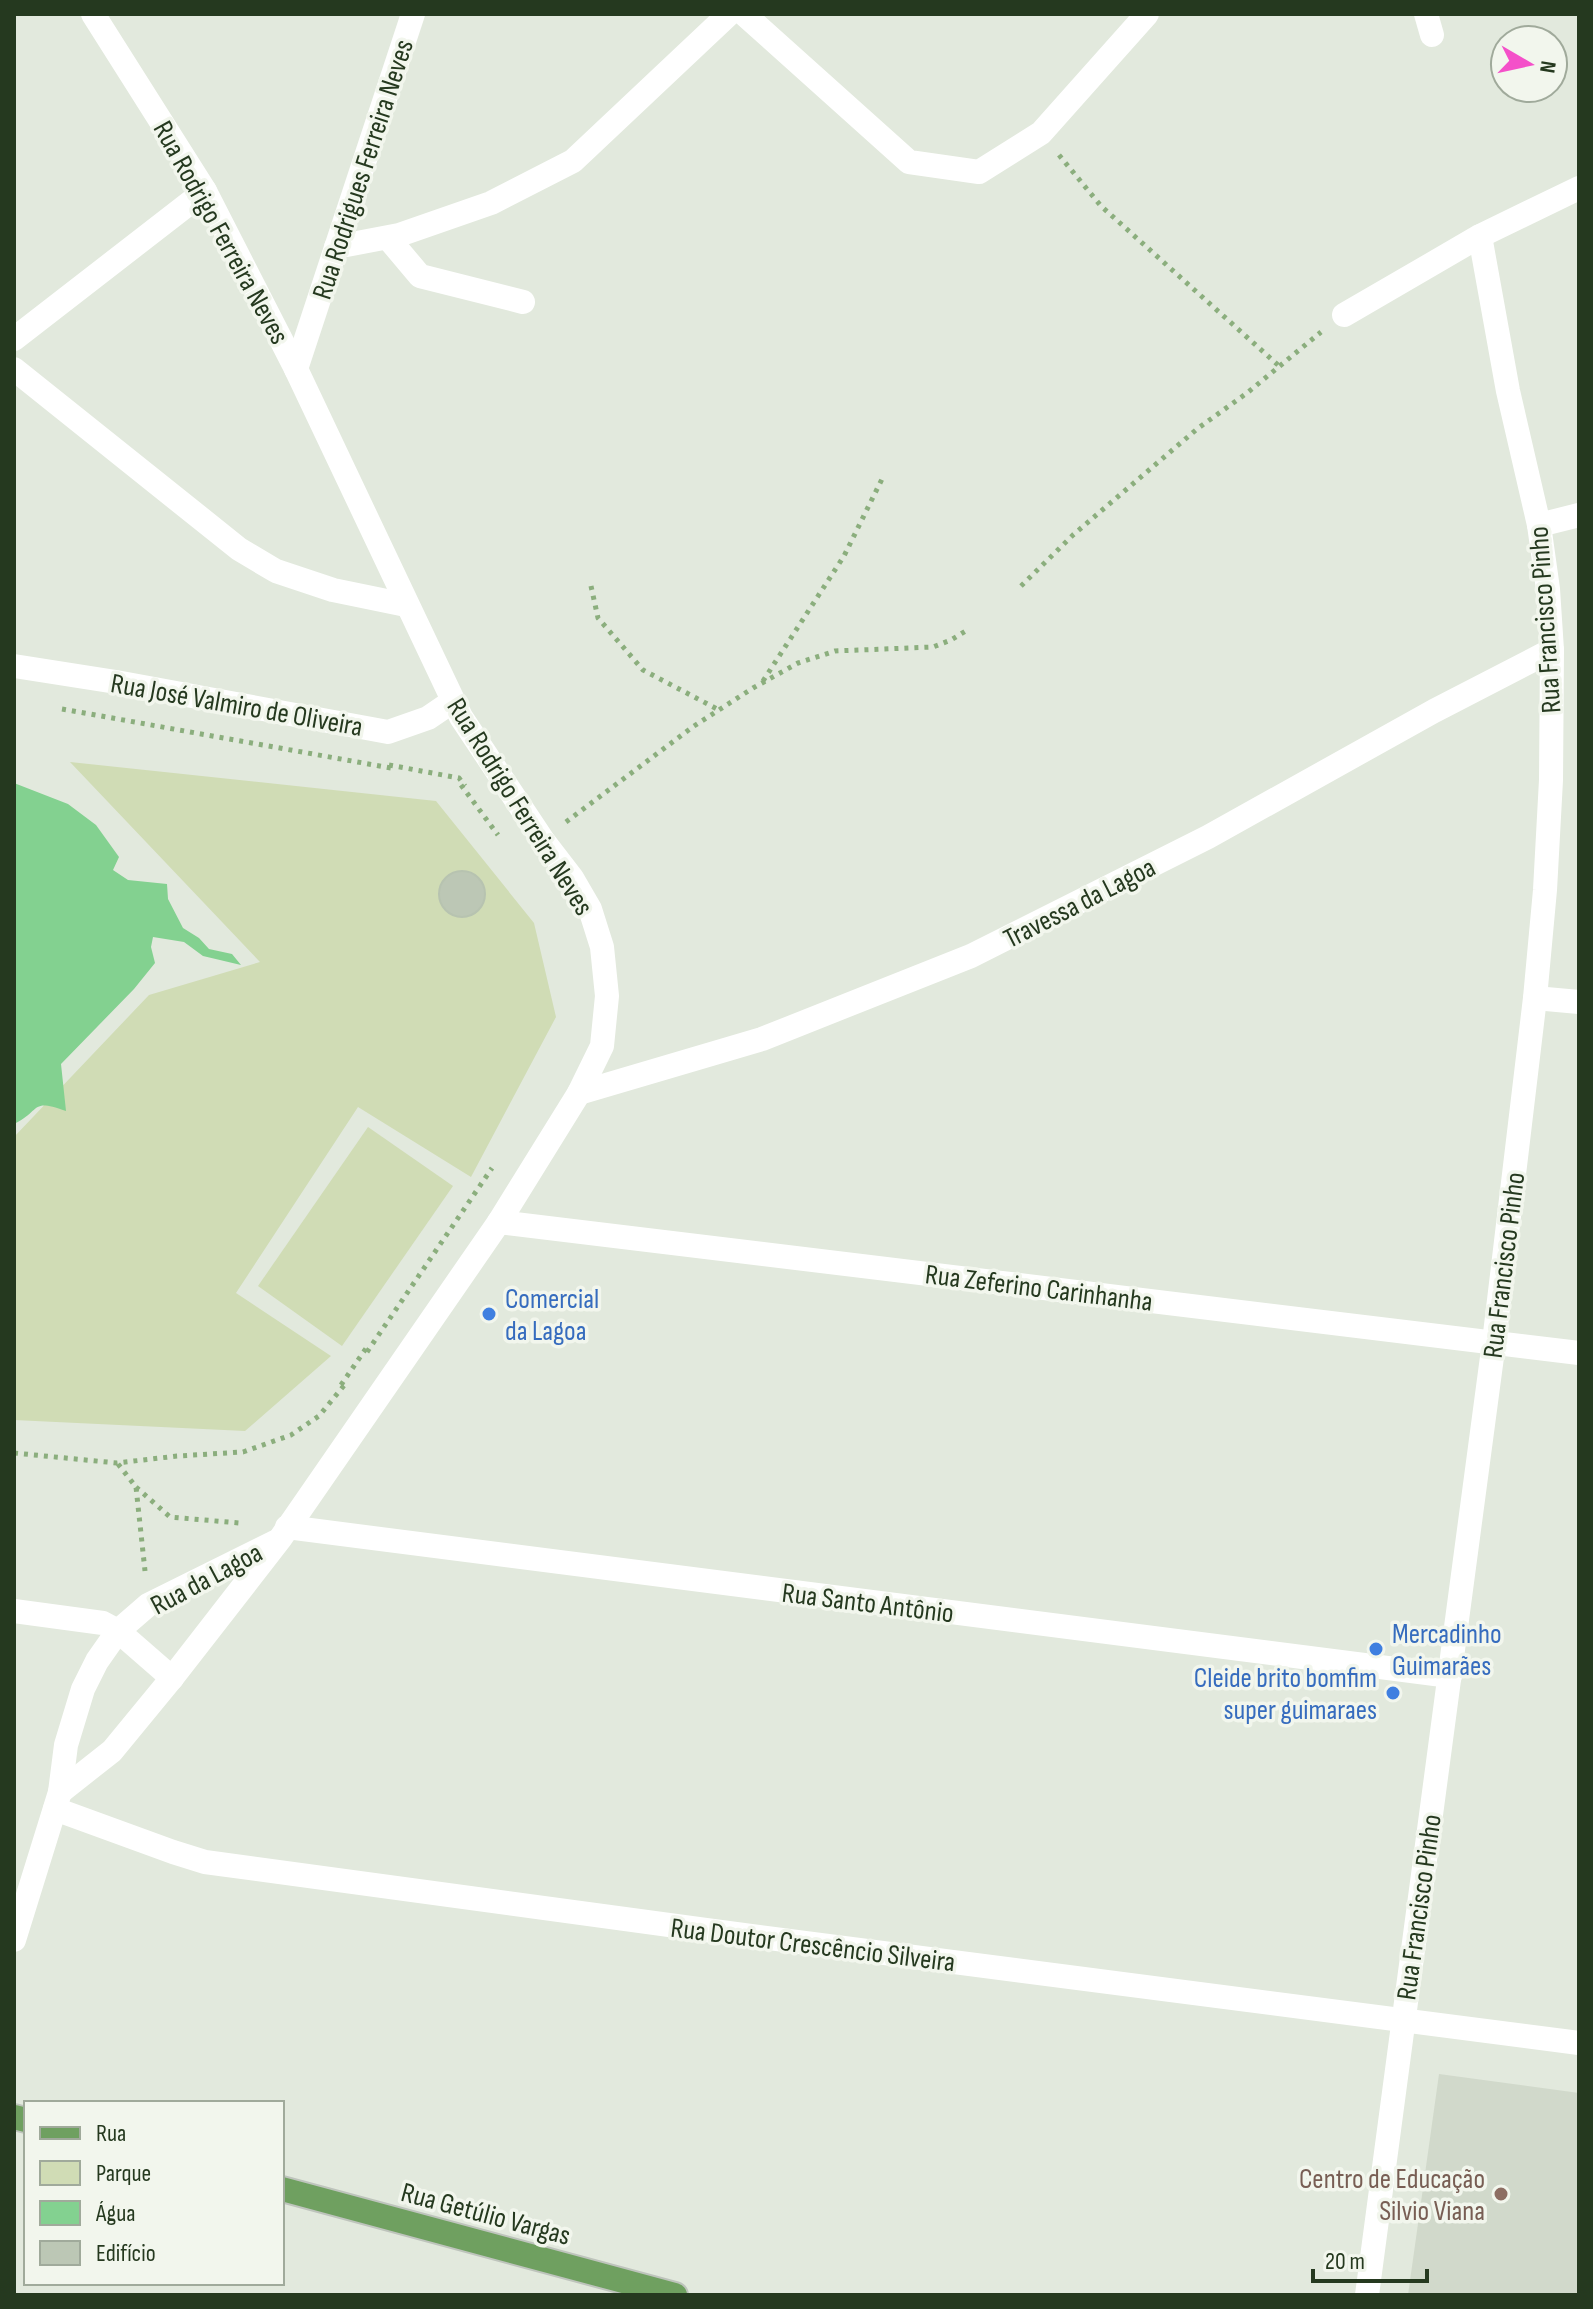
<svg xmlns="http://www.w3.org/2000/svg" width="1593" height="2309" font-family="'Sofia Sans Condensed',sans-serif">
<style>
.built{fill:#d1d9cb}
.green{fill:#d0dcb5}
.water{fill:#83d190}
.building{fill:#bcc7b5;stroke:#b7c3b0;stroke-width:2}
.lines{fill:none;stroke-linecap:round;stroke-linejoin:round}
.major-casing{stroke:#bec4bc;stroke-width:28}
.path{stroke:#8bae7d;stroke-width:5;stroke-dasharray:4 6;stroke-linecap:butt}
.minor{stroke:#fff;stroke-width:24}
.major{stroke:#6fa060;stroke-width:24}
.shop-dot{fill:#3f7fe0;stroke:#f2f6ed;stroke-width:3}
.education-dot{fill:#8d6e63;stroke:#f2f6ed;stroke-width:3}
.labels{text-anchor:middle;stroke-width:7;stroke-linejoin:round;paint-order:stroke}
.street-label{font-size:28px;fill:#25391f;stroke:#f2f6ed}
.shop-label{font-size:28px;fill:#366cbe;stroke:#f2f6ed;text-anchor:start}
.education-label{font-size:28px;fill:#785e54;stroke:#f2f6ed;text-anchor:end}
</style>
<rect width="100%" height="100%" fill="#e2e9dd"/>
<path class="built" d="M1439 2074 1579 2093V2295H1408Z"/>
<g class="green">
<path d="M70 762 436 801 534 923 556 1017 471 1177 358 1107 236 1293 331 1356 245 1431 14 1420V1137L149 995 260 962Z"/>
<path d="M368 1127 453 1186 342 1346 258 1286Z"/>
</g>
<path class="water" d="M14 783 68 804 96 825 119 857 113 870 128 880 167 884 168 899 183 928 199 938 209 949 232 954 241 965 203 956 184 942 153 937 151 947 155 963 134 989 61 1064 66 1111C30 1098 42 1110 14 1124Z"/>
<circle class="building" cx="462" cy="894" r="23"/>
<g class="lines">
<defs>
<g id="major">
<path d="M14 2117 26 2120"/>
<path d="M282 2189 675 2295"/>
</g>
</defs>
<use href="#major" class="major-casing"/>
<g class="path">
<path d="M1059 155 1101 206 1278 365"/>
<path d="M591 586 598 618 643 670 719 710"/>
<path d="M1021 586 1073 535 1197 429 1247 393 1321 332"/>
<path d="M763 681 844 556 884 475"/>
<path d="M62 709 391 768"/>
<path d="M389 765 459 778 465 786"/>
<path d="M461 785 498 835"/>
<path d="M566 822 694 726 753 688 798 663 835 651 933 647 951 640 969 629"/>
<path d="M367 1352 492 1168"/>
<path d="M341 1385 367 1347"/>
<path d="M14 1453 117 1463 177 1456 243 1452 291 1435 319 1416 346 1383"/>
<path d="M118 1464 136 1487 145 1571"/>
<path d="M136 1487 170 1517 239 1523"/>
</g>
<g class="minor">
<path d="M744 14 909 162 979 172 1041 133 1147 14"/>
<path d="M1426 14 1432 35"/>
<path d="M388 238 420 276 523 302"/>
<path d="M336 247 399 235 491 203 573 161 729 14"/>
<path d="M1344 315 1480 236 1579 188"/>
<path d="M14 339 205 191"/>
<path d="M14 369 239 549 276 571 333 590 406 605"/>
<path d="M296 369 413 14"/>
<path d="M1539 525 1579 515"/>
<path d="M14 666 116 682 388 732 428 718 453 701"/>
<path d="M1535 998 1579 1002"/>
<path d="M579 1093 762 1039 971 956 1208 837 1434 711 1552 650"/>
<path d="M499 1222 1579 1353"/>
<path d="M287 1527 1450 1676"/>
<path d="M14 1611 103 1623 118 1631 172 1678"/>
<path d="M60 1792 112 1751 172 1678 280 1539 499 1222 579 1093 602 1046 607 996 602 947 590 909 572 878 542 839 461 717 296 369 205 191 93 14"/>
<path d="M55 1809 173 1852 205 1862 706 1930 1579 2043"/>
<path d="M14 1940 60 1792 66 1745 83 1689 97 1661 118 1631 148 1605 275 1542"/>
<path d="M1367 2295 1494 1342 1535 998 1545 890 1551 780 1552 650 1548 589 1539 525 1508 391 1480 236"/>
</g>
<use href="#major" class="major"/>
</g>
<g class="shop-dot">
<circle cx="489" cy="1314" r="8"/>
<circle cx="1376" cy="1649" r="8"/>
<circle cx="1393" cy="1693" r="8"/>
</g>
<circle class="education-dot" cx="1501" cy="2194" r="8"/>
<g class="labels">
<g class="street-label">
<text transform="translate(362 169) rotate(-72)" y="10">Rua Rodrigues Ferreira Neves</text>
<text transform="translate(222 232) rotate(61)" y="10">Rua Rodrigo Ferreira Neves</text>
<text transform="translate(1544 620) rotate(-94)" y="10">Rua Francisco Pinho</text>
<text transform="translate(237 704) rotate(10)" y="10">Rua José Valmiro de Oliveira</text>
<text transform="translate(521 806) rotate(58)" y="10">Rua Rodrigo Ferreira Neves</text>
<text transform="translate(1079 902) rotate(-27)" y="10">Travessa da Lagoa</text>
<text transform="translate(1503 1265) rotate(-83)" y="10">Rua Francisco Pinho</text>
<text transform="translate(1039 1287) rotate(7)" y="10">Rua Zeferino Carinhanha</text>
<text transform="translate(206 1578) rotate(-28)" y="10">Rua da Lagoa</text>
<text transform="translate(868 1602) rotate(7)" y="10">Rua Santo Antônio</text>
<text transform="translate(1418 1907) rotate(-82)" y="10">Rua Francisco Pinho</text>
<text transform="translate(813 1944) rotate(7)" y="10">Rua Doutor Crescêncio Silveira</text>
<text transform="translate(486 2213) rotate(15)" y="10">Rua Getúlio Vargas</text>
</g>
<g class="shop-label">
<text x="505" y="1308">Comercial<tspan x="505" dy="32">da Lagoa</tspan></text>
<text x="1392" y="1643">Mercadinho<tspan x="1392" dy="32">Guimarães</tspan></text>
<text x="1377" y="1687" text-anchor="end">Cleide brito bomfim<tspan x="1377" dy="32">super guimaraes</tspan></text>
</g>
<g class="education-label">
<text x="1485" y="2188">Centro de Educação<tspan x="1485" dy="32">Silvio Viana</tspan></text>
</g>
</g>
<rect width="1593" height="2309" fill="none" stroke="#25391f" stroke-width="32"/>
<rect x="24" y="2101" width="260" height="184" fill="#f2f6ed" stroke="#a0aa9b" stroke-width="2"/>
<rect x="40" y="2127" width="40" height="12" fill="#6fa060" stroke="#a0aa9b" stroke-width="2"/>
<text x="96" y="2141" font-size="24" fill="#25391f">Rua</text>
<rect x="40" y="2161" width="40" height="24" fill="#d0dcb5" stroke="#a0aa9b" stroke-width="2"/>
<text x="96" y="2181" font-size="24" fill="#25391f">Parque</text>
<rect x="40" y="2201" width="40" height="24" fill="#83d190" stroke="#a0aa9b" stroke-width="2"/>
<text x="96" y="2221" font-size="24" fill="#25391f">Água</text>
<rect x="40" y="2241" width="40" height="24" fill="#bcc7b5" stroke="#a0aa9b" stroke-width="2"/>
<text x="96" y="2261" font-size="24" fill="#25391f">Edifício</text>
<g transform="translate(1529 64) rotate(99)"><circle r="38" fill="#f2f6ed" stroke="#a0aa9b" stroke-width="2"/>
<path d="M0-6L14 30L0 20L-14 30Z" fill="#f450c9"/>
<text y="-12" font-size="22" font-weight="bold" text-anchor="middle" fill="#25391f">N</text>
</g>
<path d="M1313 2269v12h114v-12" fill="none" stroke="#25391f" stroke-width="4"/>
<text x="1325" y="2269" font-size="24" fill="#25391f" stroke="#f2f6ed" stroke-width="6" paint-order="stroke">20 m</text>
</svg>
